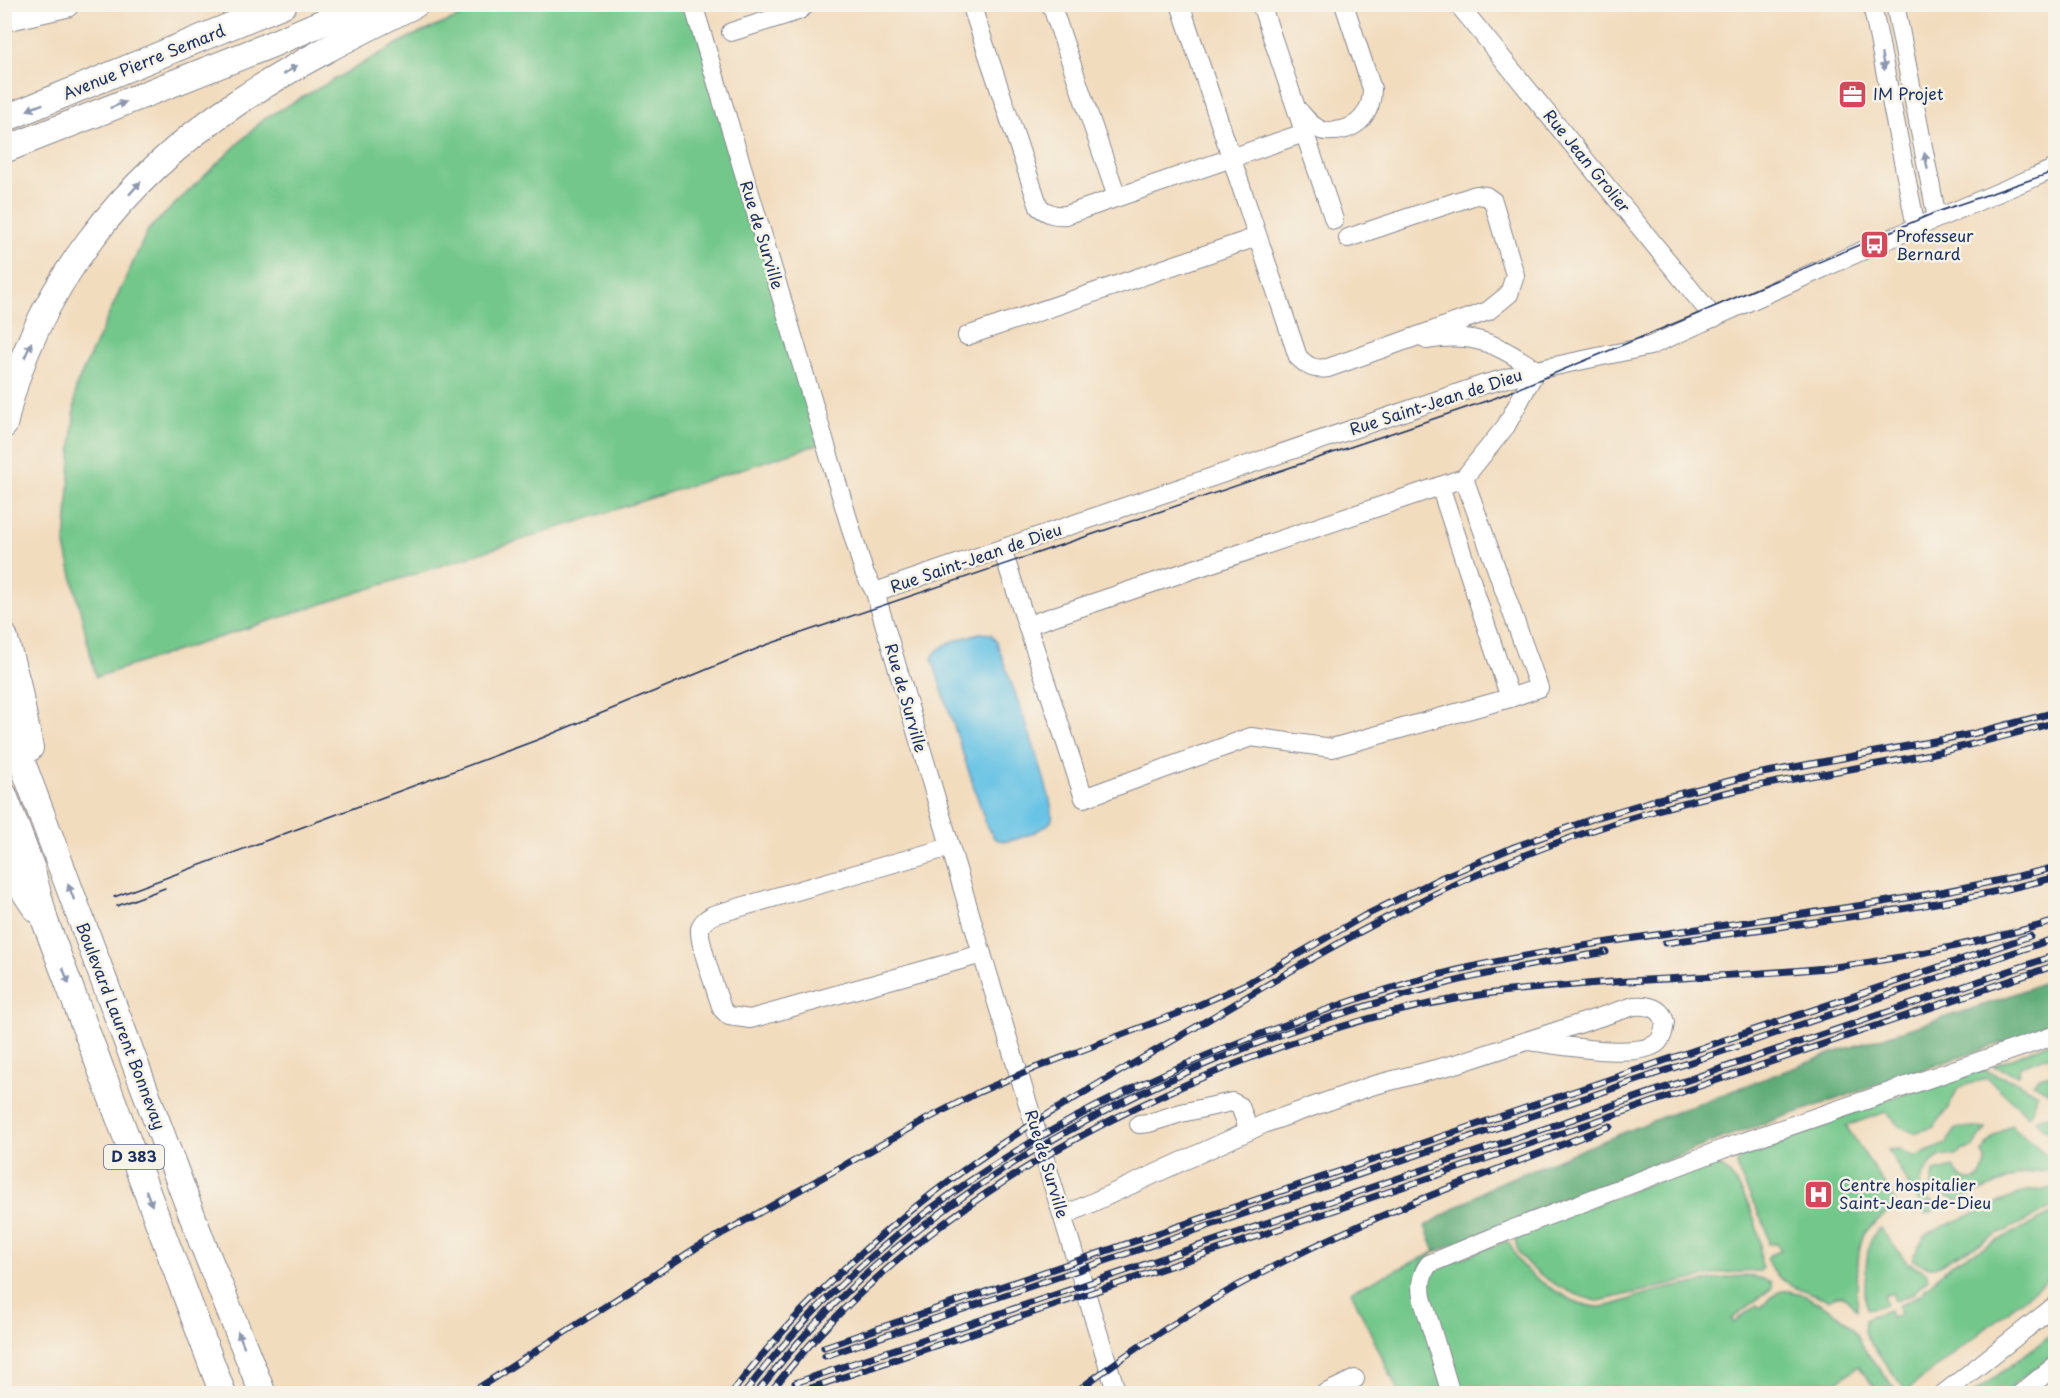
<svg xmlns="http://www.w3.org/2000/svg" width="2060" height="1398" font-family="'Playpen Sans',sans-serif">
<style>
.green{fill:#73c78b;stroke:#477b74;stroke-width:1.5}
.forest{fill:#5eac77;stroke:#3c6e6a;stroke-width:1.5}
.water{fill:#67c3e5;stroke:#4179a2;stroke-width:1.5}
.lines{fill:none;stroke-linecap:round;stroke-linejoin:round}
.minor-casing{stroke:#86868e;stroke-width:20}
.highway-casing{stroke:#86868e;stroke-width:28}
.minor{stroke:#fff;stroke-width:18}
.highway{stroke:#fff;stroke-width:26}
.tram{stroke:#1b2f5e;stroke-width:1.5}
.rail-casing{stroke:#1b2f5e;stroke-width:7}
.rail{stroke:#f7f3e8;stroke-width:4.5;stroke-dasharray:14;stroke-linecap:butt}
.oneway{fill:#8d97ae}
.labels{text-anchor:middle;stroke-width:5;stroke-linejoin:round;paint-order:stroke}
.shield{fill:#f7f3e8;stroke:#5d6a87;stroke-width:1.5}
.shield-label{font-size:15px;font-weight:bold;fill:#1b2f5e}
.street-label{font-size:16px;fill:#1b2f5e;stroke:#f7f3e8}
.poi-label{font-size:16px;fill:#1b2f5e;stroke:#f7f3e8;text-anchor:start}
</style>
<rect width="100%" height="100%" fill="#f7f3e8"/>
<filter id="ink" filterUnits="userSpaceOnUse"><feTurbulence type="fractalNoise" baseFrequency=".0167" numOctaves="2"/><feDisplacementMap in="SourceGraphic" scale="12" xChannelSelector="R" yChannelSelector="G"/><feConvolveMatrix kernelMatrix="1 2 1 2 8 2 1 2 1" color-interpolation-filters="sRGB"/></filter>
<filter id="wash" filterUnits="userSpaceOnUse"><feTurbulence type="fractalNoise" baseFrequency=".008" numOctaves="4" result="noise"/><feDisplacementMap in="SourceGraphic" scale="24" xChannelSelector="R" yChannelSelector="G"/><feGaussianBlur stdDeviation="1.35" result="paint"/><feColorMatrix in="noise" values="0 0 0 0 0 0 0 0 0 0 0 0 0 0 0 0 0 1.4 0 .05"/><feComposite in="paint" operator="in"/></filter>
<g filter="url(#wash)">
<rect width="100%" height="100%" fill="#f2dcbe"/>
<g class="green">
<path d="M489 5H690L822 443 96 677 65 546 76 386 148 230 265 118 410 37Z"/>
<path d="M2055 1040V1054L2020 1066 2018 1075 1993 1066Z"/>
<path d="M1979 1068 2021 1084 2037 1094 2033 1111 2029 1116 1987 1078 1958 1088 1950 1105 1934 1127 1914 1133 1899 1126 1886 1112 1846 1126 1896 1202 1889 1207 1891 1210C1882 1217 1872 1224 1865 1233 1855 1248 1858 1290 1857 1310 1847 1299 1844 1290 1829 1300 1808 1291 1774 1284 1767 1260L1769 1255 1781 1251 1776 1243 1768 1244 1767 1231 1739 1173 1737 1164 1742 1151Z"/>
<path d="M2055 1073H2056L2055 1097 2033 1083 2040 1077Z"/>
<path d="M2055 1113H2056L2055 1139 2035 1120Z"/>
<path d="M2011 1125 2053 1160 2047 1171 2021 1174 1957 1201 1931 1189 1934 1172 1953 1167C1964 1186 1983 1185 1986 1161L1982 1153 1993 1137Z"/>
<path d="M1962 1127 1986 1129 1972 1148 1961 1151 1956 1156C1951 1156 1945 1155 1941 1156 1928 1161 1912 1188 1926 1199 1931 1202 1939 1204 1944 1206L1926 1214 1888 1150 1900 1149 1915 1157 1946 1144 1957 1128Z"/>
<path d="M1709 1161C1734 1167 1752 1208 1758 1232 1762 1244 1759 1257 1762 1269L1760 1271 1721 1273 1599 1301C1575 1299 1506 1264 1517 1234Z"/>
<path d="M2055 1188V1206L1951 1258C1934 1271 1931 1269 1912 1259L1926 1234 2026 1191Z"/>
<path d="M2055 1212V1274L1906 1391 1868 1340 1864 1332 1865 1320 1871 1316 1889 1310 1891 1318 1900 1315 1898 1306 1921 1294 1940 1274 1955 1262Z"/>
<path d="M1880 1228 1909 1265 1910 1263 1926 1272 1928 1279 1911 1295 1895 1301 1892 1293 1884 1295 1886 1305 1867 1309C1863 1297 1866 1252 1871 1240 1872 1236 1877 1231 1880 1228Z"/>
<path d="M1507 1241C1514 1249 1516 1260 1524 1268 1541 1283 1577 1308 1600 1307 1616 1306 1634 1297 1649 1293 1668 1288 1688 1285 1708 1281 1729 1277 1750 1272 1771 1282L1772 1288 1732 1319 1734 1322 1757 1305 1760 1308C1766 1303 1774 1293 1782 1291 1799 1288 1839 1313 1851 1326 1856 1331 1858 1339 1862 1346 1873 1362 1887 1378 1899 1393H1879L1858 1366 1824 1393H1455L1426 1276 1430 1270Z"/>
<path d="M1435 1252 1421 1265 1447 1393H1399L1351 1291Z"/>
<path d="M2055 1332V1353L2003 1393H1974Z"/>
</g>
<path class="forest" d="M2055 978V1025L1728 1136 1435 1252 1425 1226 1494 1185 1662 1117 1833 1053 1996 1001Z"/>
<path class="water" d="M979 633 991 634 997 643C1006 670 1057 802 1052 819 1050 828 1013 842 1004 841 1001 841 998 839 995 839L986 824 932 659C938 642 963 639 979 633Z"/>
</g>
<g filter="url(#ink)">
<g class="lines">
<defs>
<g id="minor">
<path d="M693 4 864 572 875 592 982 954 1117 1394"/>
<path d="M971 4 1039 207C1048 214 1055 216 1066 215L1304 133"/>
<path d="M1051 4 1117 197"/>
<path d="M1180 4 1298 357C1308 367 1314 370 1328 368L1488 311 1509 294 1515 275 1493 201 1486 196 1476 195 1348 238"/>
<path d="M1261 4 1334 220"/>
<path d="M1458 4 1714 318"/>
<path d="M1872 4 1916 227"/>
<path d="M1895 4 1937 218"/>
<path d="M731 32 798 11 807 4"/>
<path d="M1299 111C1306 119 1311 126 1321 130 1325 132 1330 131 1335 131 1359 129 1372 112 1372 89L1344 4"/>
<path d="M967 336 1257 237"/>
<path d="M1440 486 1510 698 1539 688 1464 478"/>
<path d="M1002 549 1084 798 1251 737 1332 748 1510 698"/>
<path d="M875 592 1482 385 1536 370 1650 346 1875 245 2056 168"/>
<path d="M1028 625 1464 478 1506 426 1536 370C1498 345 1475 331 1427 340"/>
<path d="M950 847 713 915C708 918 702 921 700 929 698 942 717 993 722 1009L729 1016 750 1019 982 954"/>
<path d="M1139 1124 1149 1123 1181 1113 1232 1102 1240 1106 1249 1131"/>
<path d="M1063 1216 1266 1123 1371 1086 1459 1063 1634 1006C1648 1005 1661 1007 1665 1022 1664 1029 1663 1038 1657 1043 1636 1060 1555 1044 1528 1041"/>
<path d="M1324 1394 1355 1379"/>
<path d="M1451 1394 1422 1297C1420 1283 1421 1275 1429 1264L1508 1231 1723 1149 2056 1035"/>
<path d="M1943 1394 2056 1305"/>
<path d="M2020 1394 2056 1365"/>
</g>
<g id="highway">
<path d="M4 18 66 4"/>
<path d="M4 119 284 4"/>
<path d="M4 150 265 47 366 4"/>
<path d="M4 425C32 291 125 177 238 102 294 65 355 34 416 4"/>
<path d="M4 636 17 682 30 748"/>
<path d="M4 714 202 1242 263 1394"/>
<path d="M4 795 31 867 45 921 223 1394"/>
<path d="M4 857 12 873 36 909"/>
</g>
</defs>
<use href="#minor" class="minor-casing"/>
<use href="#highway" class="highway-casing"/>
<use href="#minor" class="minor"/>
<use href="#highway" class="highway"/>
<g class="tram">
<path d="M114 897 537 740 766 645 1495 398 1697 314 1934 213 2056 171"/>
<path d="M117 906 165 888"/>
</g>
<defs>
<g id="rail">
<path d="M1665 943C1795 923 1928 911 2056 877"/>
<path d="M824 1347 2030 936"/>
<path d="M825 1356 2056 938"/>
<path d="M795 1383 2056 955"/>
<path d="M796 1393 2056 965"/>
<path d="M469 1394 696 1248 927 1119 979 1092 1035 1068 1192 1008 1248 983 1364 916 1443 877 1514 847 1592 819 1655 800 1757 774 1972 734 2056 712"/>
<path d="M686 1394V1393"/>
<path d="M731 1394C805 1296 897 1215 998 1146 1061 1104 1128 1067 1194 1028 1264 987 1333 944 1406 908 1485 868 1568 836 1654 811 1745 784 1837 773 1930 754 1972 745 2014 734 2056 722"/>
<path d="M744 1394C880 1212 1075 1101 1285 1025 1349 1001 1413 979 1480 965 1670 925 1867 915 2056 867"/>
<path d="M756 1394C918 1179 1182 1053 1437 986 1492 971 1549 962 1606 952"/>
<path d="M769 1394C884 1244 1048 1141 1220 1070 1306 1035 1393 1007 1486 994 1598 979 1713 979 1826 968 1904 959 1980 942 2056 921"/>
<path d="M1073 1394C1132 1349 1195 1308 1261 1273 1372 1214 1492 1172 1610 1126"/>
</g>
</defs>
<use href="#rail" class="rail-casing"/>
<use href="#rail" class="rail"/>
</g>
<defs><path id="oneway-solid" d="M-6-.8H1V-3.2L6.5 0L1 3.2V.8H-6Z" transform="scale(1.5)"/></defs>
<g class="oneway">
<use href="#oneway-solid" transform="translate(1883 62) rotate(79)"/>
<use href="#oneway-solid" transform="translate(290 70) rotate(-31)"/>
<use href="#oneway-solid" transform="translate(118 105) rotate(-21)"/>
<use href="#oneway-solid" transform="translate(35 107) rotate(158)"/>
<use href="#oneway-solid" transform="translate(1926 161) rotate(-101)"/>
<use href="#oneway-solid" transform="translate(135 188) rotate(-48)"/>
<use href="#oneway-solid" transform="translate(28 350) rotate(-66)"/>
<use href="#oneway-solid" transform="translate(71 892) rotate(-111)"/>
<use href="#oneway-solid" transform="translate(66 976) rotate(69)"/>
<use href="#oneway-solid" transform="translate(149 1198) rotate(69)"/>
<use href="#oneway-solid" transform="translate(241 1339) rotate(-112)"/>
</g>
</g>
<defs>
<symbol id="office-square" viewBox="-11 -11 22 22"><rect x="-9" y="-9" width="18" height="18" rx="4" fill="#d1495b" stroke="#f7f3e8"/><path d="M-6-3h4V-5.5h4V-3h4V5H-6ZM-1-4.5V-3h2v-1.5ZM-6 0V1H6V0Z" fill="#fff"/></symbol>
<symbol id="bus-square" viewBox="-11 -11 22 22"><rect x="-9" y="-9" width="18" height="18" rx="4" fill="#d1495b" stroke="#f7f3e8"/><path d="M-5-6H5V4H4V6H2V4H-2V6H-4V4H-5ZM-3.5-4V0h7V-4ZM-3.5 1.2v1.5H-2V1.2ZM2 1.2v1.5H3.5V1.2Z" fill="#fff"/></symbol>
<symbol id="hospital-square" viewBox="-11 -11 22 22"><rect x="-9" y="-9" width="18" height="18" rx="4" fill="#d1495b" stroke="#f7f3e8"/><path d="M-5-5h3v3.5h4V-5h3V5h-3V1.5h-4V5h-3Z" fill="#fff"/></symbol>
</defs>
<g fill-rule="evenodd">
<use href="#office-square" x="1836" y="78" width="33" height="33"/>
<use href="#bus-square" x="1858" y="228" width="33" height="33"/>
<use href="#hospital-square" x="1802" y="1178" width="33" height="33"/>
</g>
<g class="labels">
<rect class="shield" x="104" y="1145" width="60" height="24" rx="4.5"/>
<g class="shield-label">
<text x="134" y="1162">D 383</text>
</g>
<g class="street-label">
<text transform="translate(144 62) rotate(-22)" y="6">Avenue Pierre Semard</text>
<text transform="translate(1587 161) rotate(51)" y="6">Rue Jean Grolier</text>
<text transform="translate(762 235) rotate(73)" y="6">Rue de Surville</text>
<text transform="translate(1436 402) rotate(-18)" y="6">Rue Saint-Jean de Dieu</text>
<text transform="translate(976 558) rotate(-19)" y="6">Rue Saint-Jean de Dieu</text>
<text transform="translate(906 698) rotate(74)" y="6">Rue de Surville</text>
<text transform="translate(121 1026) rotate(69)" y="6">Boulevard Laurent Bonnevay</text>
<text transform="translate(1047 1164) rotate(73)" y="6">Rue de Surville</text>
</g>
<g class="poi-label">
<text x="1873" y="100">IM Projet</text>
<text x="1896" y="242">Professeur<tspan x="1896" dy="18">Bernard</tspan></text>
<text x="1839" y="1191">Centre hospitalier<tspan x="1839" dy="18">Saint-Jean-de-Dieu</tspan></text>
</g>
</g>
<rect width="2060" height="1398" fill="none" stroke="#f7f3e8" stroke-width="24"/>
</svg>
